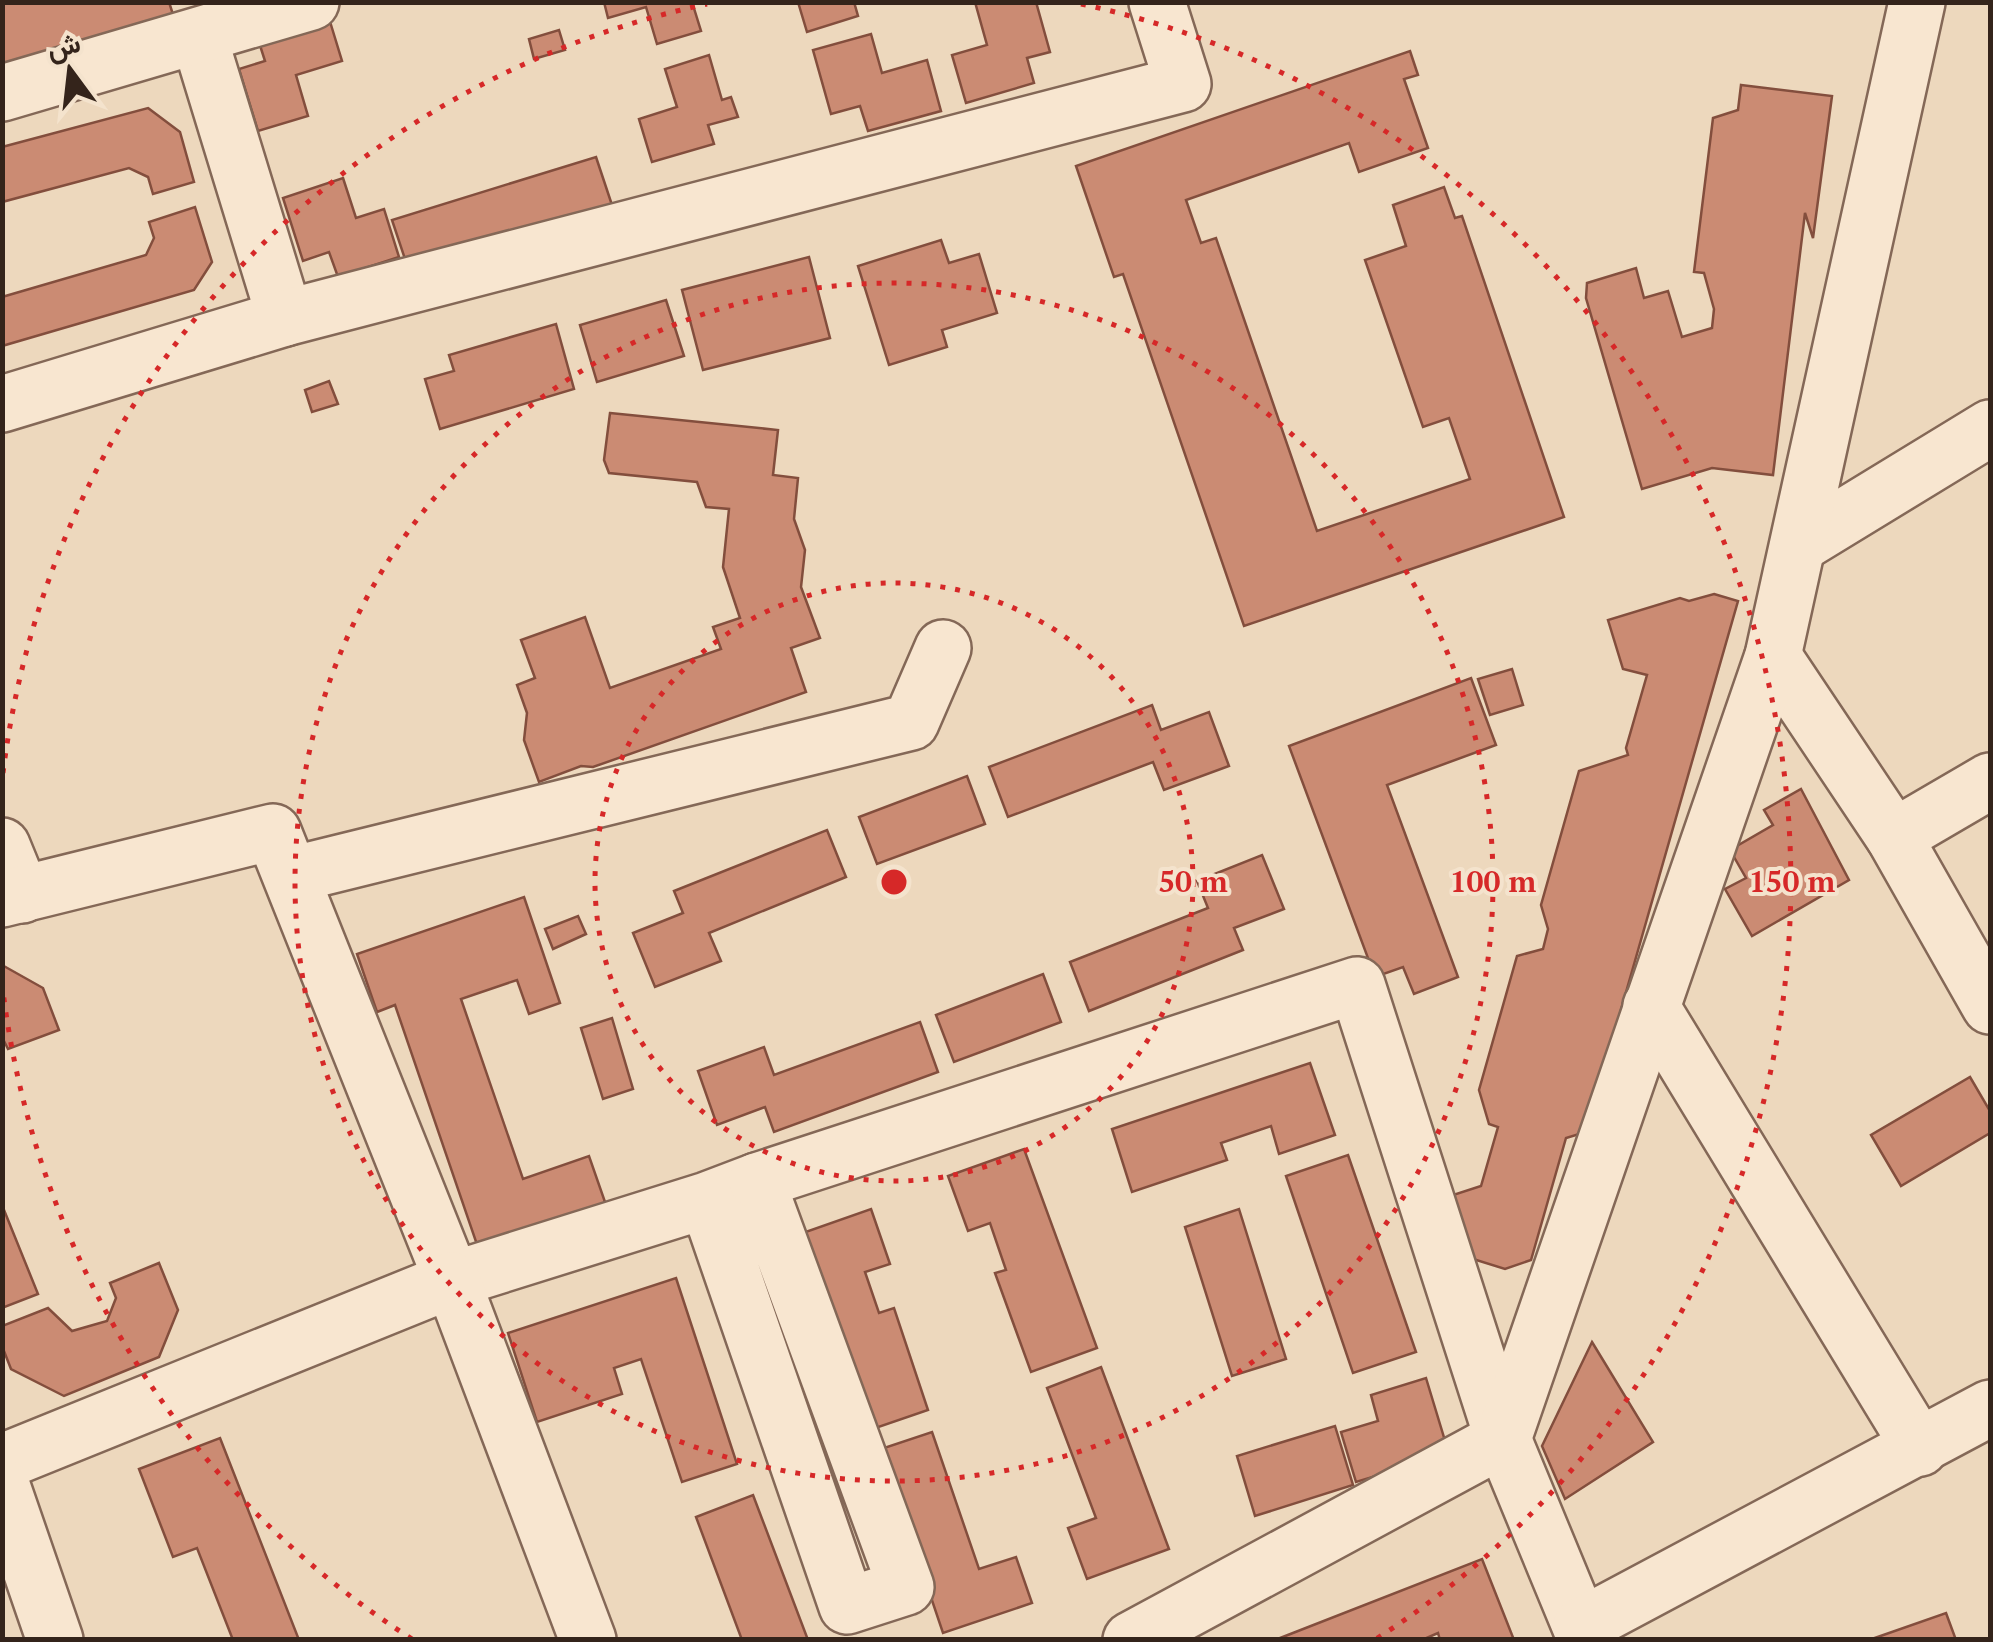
<svg xmlns="http://www.w3.org/2000/svg" width="1993" height="1642" font-family="'PT Serif',Vazirmatn,serif">
<style>
.building{fill:#cb8b73;stroke:#834e3d;stroke-width:2.5}
.lines{fill:none;stroke-linecap:round;stroke-linejoin:round}
.minor-casing{stroke:#846857;stroke-width:60}
.minor{stroke:#f8e6d0;stroke-width:55}
.ring{fill:none;stroke:#d62828;stroke-width:5;stroke-dasharray:5 10}
.centre{fill:#d62828;stroke:#f4e3cd;stroke-width:5}
.ring-label{font-size:30px;text-anchor:middle;font-weight:bold;fill:#d62828;stroke:#f4e3cd;stroke-width:8;stroke-linejoin:round;paint-order:stroke}
</style>
<rect width="100%" height="100%" fill="#edd8bd"/>
<g class="building">
<path d="M2 2H169L177 27 2 84Z"/>
<path d="M604 2H692L701 31 657 44 646 7 608 18Z"/>
<path d="M798 2H854L858 16 807 32Z"/>
<path d="M975 2H1036L1050 52 1027 58 1034 83 966 103 952 55 987 45Z"/>
<path d="M328 15 342 61 296 75 308 116 258 131 239 69 265 61 257 36Z"/>
<path d="M559 30 565 50 534 59 529 39Z"/>
<path d="M871 34 882 73 927 60 941 111 868 131 860 106 831 114 813 50Z"/>
<path d="M1410 51 1418 75 1404 79 1428 148 1359 172 1349 143 1186 200 1201 243 1216 238 1317 531 1470 479 1449 418 1423 427 1365 260 1406 246 1393 205 1444 187 1455 218 1462 216 1564 517 1244 626 1123 274 1114 277 1076 166Z"/>
<path d="M709 55 722 100 731 97 738 117 708 125 714 144 652 162 639 119 677 107 665 69Z"/>
<path d="M1741 85 1832 96 1813 238 1805 213 1773 475 1712 468 1642 489 1586 298 1587 283 1636 268 1644 298 1668 291 1682 337 1712 328 1714 309 1704 273 1694 272 1713 118 1738 110Z"/>
<path d="M148 108 180 132 194 182 153 194 148 177 129 168 2 202V147Z"/>
<path d="M596 157 613 208 410 274 392 220Z"/>
<path d="M343 178 356 218 384 209 399 257 338 277 329 252 303 261 283 198Z"/>
<path d="M195 207 212 262 194 290 2 346V297L146 255 154 238 149 222Z"/>
<path d="M941 240 949 263 979 254 997 313 942 330 947 347 889 365 858 266Z"/>
<path d="M809 257 830 338 703 370 682 290Z"/>
<path d="M666 300 684 356 597 382 580 325Z"/>
<path d="M556 324 574 389 440 429 425 379 454 371 449 355Z"/>
<path d="M329 381 338 404 312 412 305 390Z"/>
<path d="M610 413 778 430 773 475 798 478 794 519 805 550 801 587 820 638 791 648 806 692 593 767 581 766 539 782 524 740 527 713 517 685 535 678 521 640 585 617 610 688 721 649 713 627 740 618 723 567 729 509 706 507 697 482 609 473 604 460Z"/>
<path d="M1714 594 1738 601 1586 1132 1566 1138 1531 1260 1505 1269 1473 1259 1453 1195 1481 1186 1498 1127 1489 1124 1479 1090 1517 956 1543 949 1548 929 1541 905 1579 771 1628 755 1626 748 1647 675 1623 669 1608 620 1680 598 1689 601Z"/>
<path d="M1512 669 1523 705 1490 715 1478 679Z"/>
<path d="M1471 678 1496 745 1387 785 1458 977 1414 994 1403 967 1375 977 1289 746Z"/>
<path d="M1152 705 1161 730 1209 712 1229 766 1164 790 1153 762 1008 817 989 767Z"/>
<path d="M967 776 985 824 877 864 859 817Z"/>
<path d="M1801 789 1849 880 1752 936 1725 889 1746 878 1730 850 1773 825 1764 810Z"/>
<path d="M827 830 846 877 709 933 721 961 655 987 633 933 683 913 674 891Z"/>
<path d="M1262 855 1284 909 1234 928 1243 950 1089 1011 1070 962 1208 908 1197 881Z"/>
<path d="M524 897 560 1003 529 1014 517 980 461 999 523 1179 589 1156 613 1225 485 1268 395 1005 377 1012 357 954Z"/>
<path d="M578 916 586 934 553 949 545 929Z"/>
<path d="M2 965 43 988 59 1030 8 1049 2 1037Z"/>
<path d="M1043 974 1061 1022 954 1062 936 1015Z"/>
<path d="M612 1018 633 1089 603 1099 581 1028Z"/>
<path d="M920 1022 938 1072 774 1132 765 1107 717 1125 698 1071 764 1047 774 1075Z"/>
<path d="M1310 1063 1335 1135 1279 1154 1271 1126 1221 1143 1227 1160 1132 1192 1112 1129Z"/>
<path d="M1970 1077 1990 1111V1133L1901 1186 1871 1135Z"/>
<path d="M1024 1149 1097 1348 1031 1372 995 1273 1006 1270 990 1223 968 1231 948 1176Z"/>
<path d="M1348 1155 1416 1352 1353 1373 1286 1176Z"/>
<path d="M2 1205 38 1294 2 1308Z"/>
<path d="M871 1209 890 1264 865 1272 879 1313 894 1308 928 1410 864 1432 797 1235Z"/>
<path d="M1239 1209 1286 1359 1232 1376 1185 1227Z"/>
<path d="M159 1263 178 1310 159 1357 64 1396 11 1369 2 1346V1326L48 1308 72 1331 107 1321 116 1298 110 1283Z"/>
<path d="M676 1278 737 1464 682 1482 641 1359 614 1368 622 1394 537 1422 508 1333Z"/>
<path d="M1592 1342 1653 1442 1565 1499 1542 1446Z"/>
<path d="M1101 1367 1169 1549 1087 1579 1068 1528 1096 1518 1047 1388Z"/>
<path d="M1426 1378 1449 1454 1356 1482 1341 1432 1378 1421 1371 1395Z"/>
<path d="M1335 1426 1353 1485 1255 1516 1237 1456Z"/>
<path d="M932 1432 979 1569 1016 1557 1032 1603 943 1633 881 1449Z"/>
<path d="M220 1438 299 1640H233L197 1548 173 1557 139 1469Z"/>
<path d="M753 1495 808 1640H742L696 1517Z"/>
<path d="M1482 1559 1514 1640H1440L1438 1633 1422 1640H1275Z"/>
<path d="M1946 1613 1956 1640H1869Z"/>
</g>
<g class="lines">
<defs>
<g id="minor">
<path d="M199 37 285 318"/>
<path d="M2 93 311 2"/>
<path d="M2 404 285 318 1183 84 1157 2"/>
<path d="M1800 544 1990 428"/>
<path d="M1773 656 1894 837 1990 1006"/>
<path d="M1894 837 1990 781"/>
<path d="M2 846 22 895"/>
<path d="M291 875 911 722 943 648"/>
<path d="M2 899 273 832 452 1280 707 1200 757 1181 906 1587 847 1606 707 1200"/>
<path d="M1651 1006 1920 1448"/>
<path d="M757 1181 1357 985 1503 1439 1586 1640"/>
<path d="M2 1462 452 1280 588 1640"/>
<path d="M2 1486 55 1640"/>
<path d="M1581 1626 1990 1408"/>
<path d="M1131 1640 1503 1439 1773 656 1917 2"/>
</g>
</defs>
<use href="#minor" class="minor-casing"/>
<use href="#minor" class="minor"/>
</g>
<g class="ring">
<circle cx="894" cy="882" r="299"/>
<circle cx="894" cy="882" r="599"/>
<path d="M412 1639A898 898 0 0 1 3 991M3 773A898 898 0 0 1 707 4M1081 4A898 898 0 0 1 1376 1639"/>
</g>
<circle cx="894" cy="882" r="15" class="centre"/>
<g class="ring-label">
<text x="1193" y="892">50 m</text>
<text x="1493" y="892">100 m</text>
<text x="1792" y="892">150 m</text>
</g>
<rect width="1993" height="1642" fill="none" stroke="#34241b" stroke-width="10"/>
<g transform="translate(70 70) rotate(345)" stroke="#f4e3cd" stroke-width="8" paint-order="stroke">
<path d="M0-8L18 38L0 25L-18 38Z" fill="#34241b"/>
<text y="-15" font-size="28" font-weight="bold" text-anchor="middle" fill="#34241b">ش</text>
</g>
</svg>
